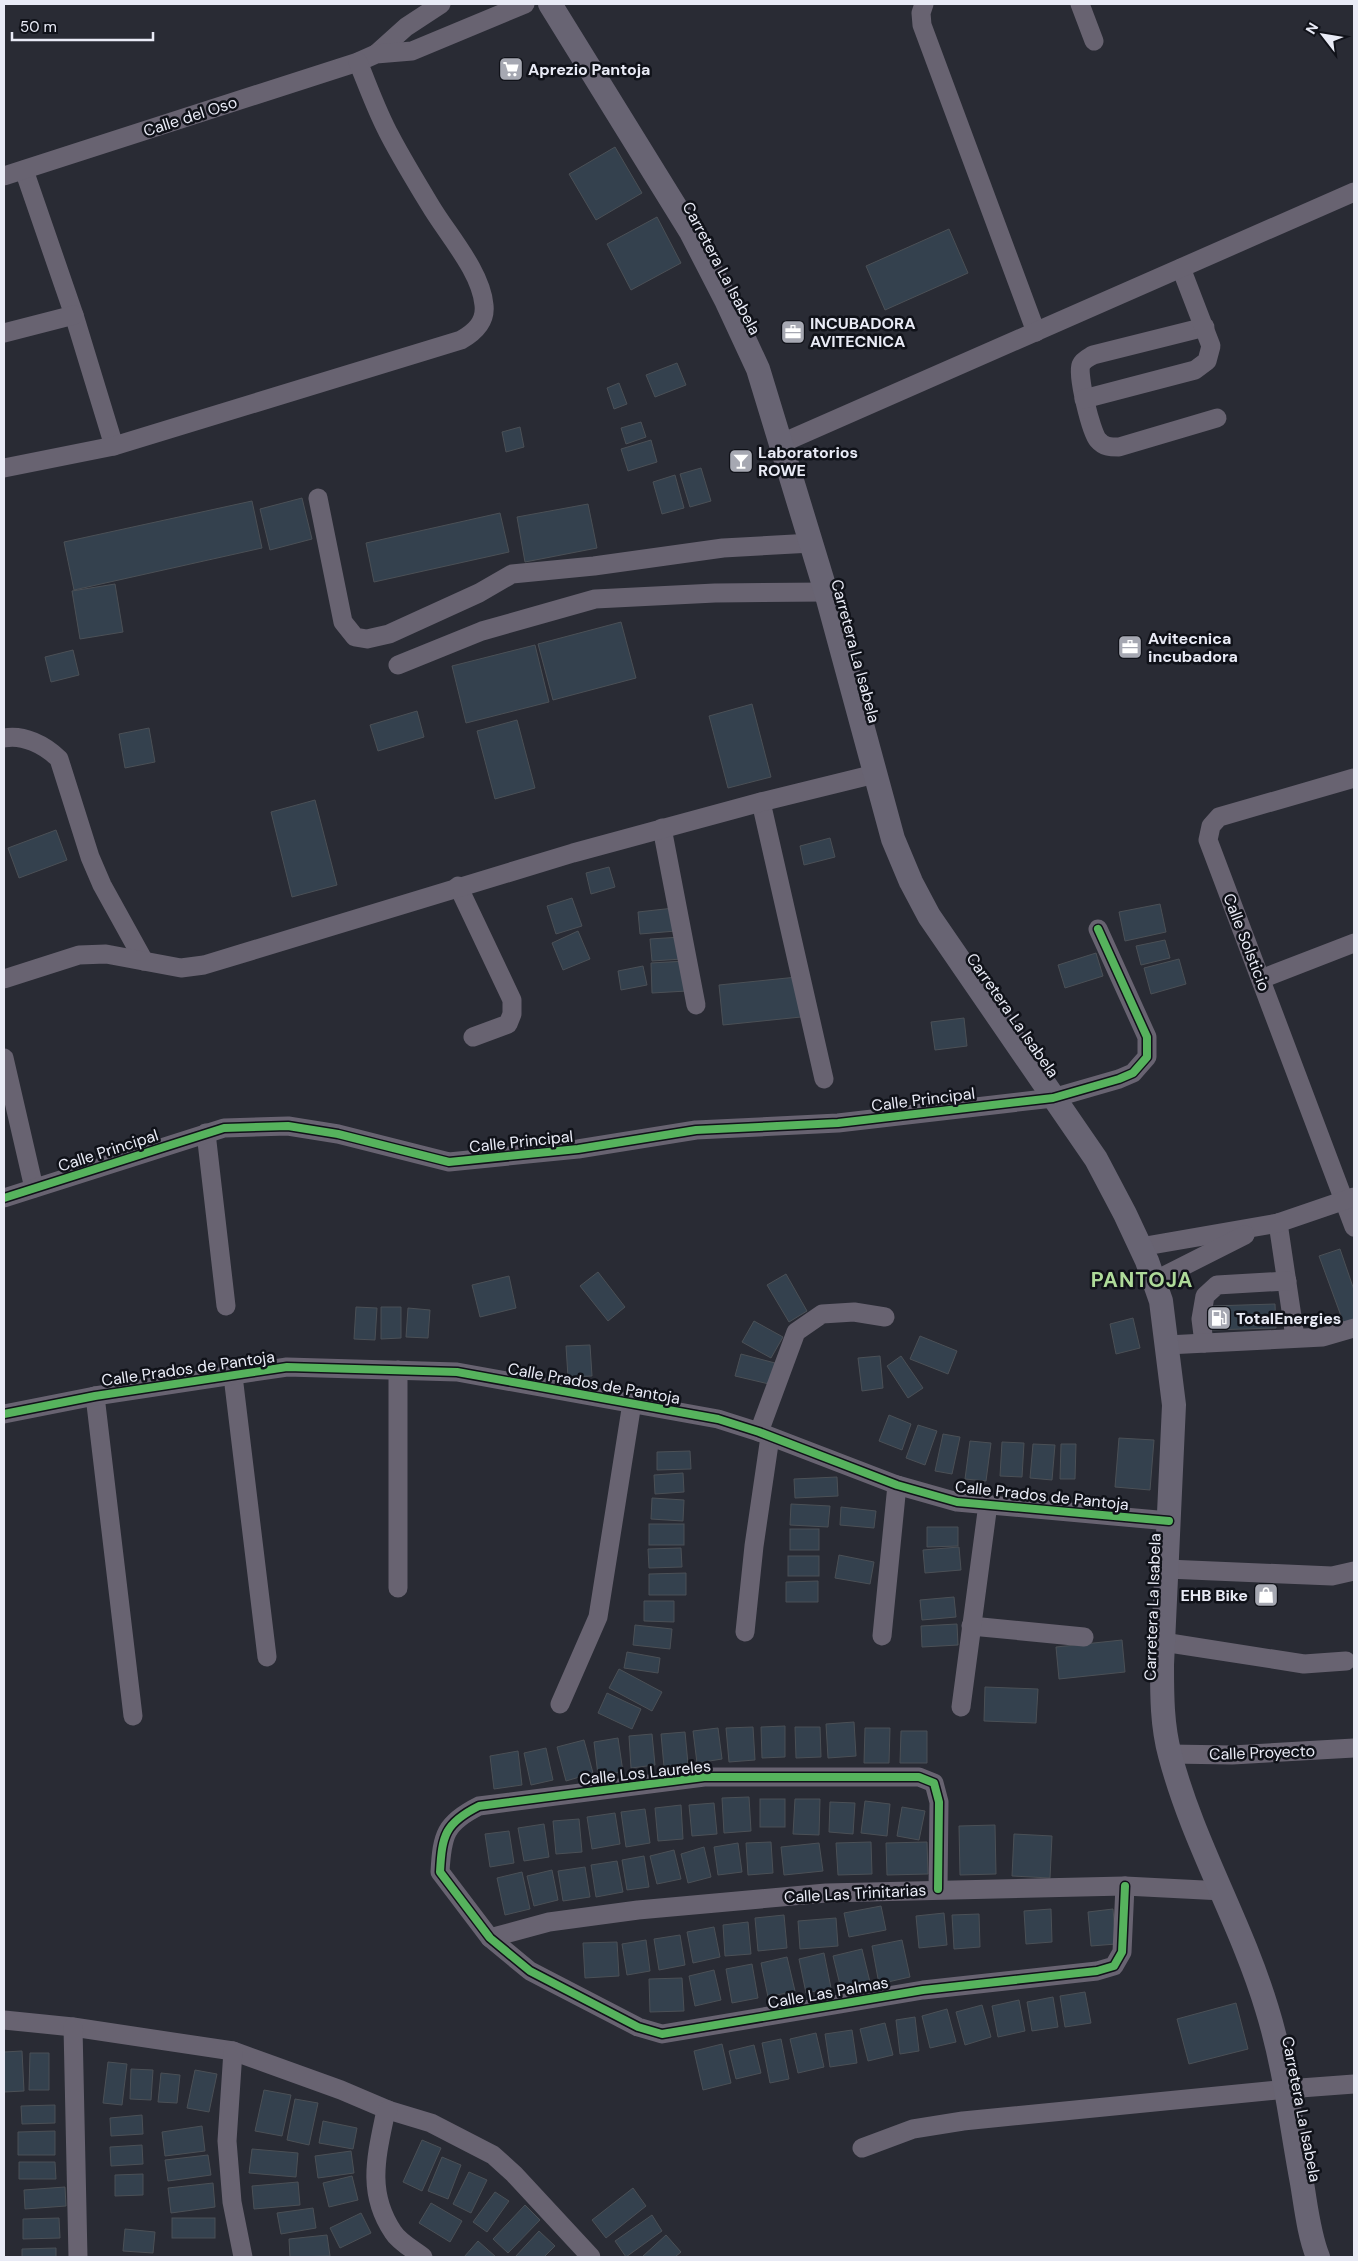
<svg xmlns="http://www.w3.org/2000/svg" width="1358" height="2261" font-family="'DM Sans',sans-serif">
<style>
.building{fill:#34414e;stroke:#4b5056}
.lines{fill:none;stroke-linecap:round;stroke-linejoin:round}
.minor{stroke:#686371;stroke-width:19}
.major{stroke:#686473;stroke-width:24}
.cycleway-casing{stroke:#101219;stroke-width:11}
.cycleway{stroke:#56b35d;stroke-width:8}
.labels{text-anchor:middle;stroke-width:5;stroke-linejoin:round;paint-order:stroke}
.poi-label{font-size:16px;font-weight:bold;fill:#e9ebf6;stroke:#101219;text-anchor:start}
.street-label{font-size:16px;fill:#e9ebf6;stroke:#101219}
.district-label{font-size:21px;font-weight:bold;letter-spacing:1px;fill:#aeda99;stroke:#101219}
</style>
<rect width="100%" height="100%" fill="#292b34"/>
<g class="building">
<path d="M615 147 642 193 596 220 569 174Z"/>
<path d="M657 217 681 263 631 290 607 244Z"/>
<path d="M949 229 968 273 885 310 866 266Z"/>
<path d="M677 363 686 385 655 397 646 375Z"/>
<path d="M619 383 627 404 614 409 607 388Z"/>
<path d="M641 422 646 437 626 444 621 428Z"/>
<path d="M520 427 524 447 506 452 502 432Z"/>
<path d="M651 440 657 462 628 471 621 449Z"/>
<path d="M701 468 711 501 690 507 680 474Z"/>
<path d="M675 475 684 508 662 514 653 482Z"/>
<path d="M302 498 312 539 270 550 260 509Z"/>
<path d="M252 501 262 548 74 590 64 542Z"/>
<path d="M588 504 597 548 525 562 517 517Z"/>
<path d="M500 513 509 552 374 582 366 543Z"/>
<path d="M115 584 123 632 80 639 72 591Z"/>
<path d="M621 622 636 678 553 700 538 644Z"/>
<path d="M535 645 549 702 466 723 452 666Z"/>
<path d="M73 650 79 675 51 682 45 657Z"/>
<path d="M752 704 771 777 728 788 709 716Z"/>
<path d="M417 711 424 737 378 751 370 725Z"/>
<path d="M517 720 535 788 495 799 477 731Z"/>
<path d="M149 728 155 762 125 768 119 734Z"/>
<path d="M315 800 337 885 292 897 271 812Z"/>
<path d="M56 830 67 860 19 878 8 848Z"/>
<path d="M830 838 835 857 804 865 800 846Z"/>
<path d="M609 867 615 887 591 894 586 873Z"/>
<path d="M572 898 582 926 556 934 547 906Z"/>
<path d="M1160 904 1166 932 1125 941 1119 912Z"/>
<path d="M674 908 676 931 640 934 638 912Z"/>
<path d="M578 931 590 959 563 970 552 943Z"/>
<path d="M681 937 682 959 652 961 650 939Z"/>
<path d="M1165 940 1170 958 1141 965 1136 946Z"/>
<path d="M1096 953 1103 976 1065 988 1058 965Z"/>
<path d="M1179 959 1186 984 1151 994 1144 968Z"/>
<path d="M686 961 687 991 652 993 651 963Z"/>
<path d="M643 966 647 985 621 990 618 971Z"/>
<path d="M797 977 801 1017 723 1025 719 985Z"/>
<path d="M964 1018 967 1046 935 1050 931 1022Z"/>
<path d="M1340 1249 1354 1290V1321L1344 1324 1319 1256Z"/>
<path d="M598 1272 625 1307 608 1321 580 1286Z"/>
<path d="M786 1274 807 1311 789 1322 767 1285Z"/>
<path d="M509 1276 516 1308 480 1317 472 1285Z"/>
<path d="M1275 1304 1276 1328 1211 1330V1306Z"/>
<path d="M356 1307 377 1308 375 1340 354 1339Z"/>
<path d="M381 1307H401V1338L381 1339Z"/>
<path d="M408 1308 430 1310 428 1338 406 1337Z"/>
<path d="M1133 1318 1140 1348 1116 1354 1110 1324Z"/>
<path d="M754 1321 783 1337 771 1358 742 1342Z"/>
<path d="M920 1336 957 1351 948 1374 910 1359Z"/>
<path d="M590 1345 592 1376 568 1377 566 1346Z"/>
<path d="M741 1354 775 1363 769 1384 735 1376Z"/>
<path d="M880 1356 883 1388 862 1391 858 1358Z"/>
<path d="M901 1356 923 1388 908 1398 887 1366Z"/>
<path d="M889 1415 911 1424 902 1450 879 1441Z"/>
<path d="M918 1425 937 1431 925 1465 906 1458Z"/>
<path d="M943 1434 960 1437 952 1474 935 1471Z"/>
<path d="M1119 1438 1154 1440 1150 1490 1115 1487Z"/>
<path d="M970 1441 991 1443 986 1481 965 1479Z"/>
<path d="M1002 1442 1024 1443 1022 1477 1000 1476Z"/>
<path d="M1033 1444 1055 1445 1052 1480 1030 1478Z"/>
<path d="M1061 1444H1076L1075 1479H1060Z"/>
<path d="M690 1451 691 1469 657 1470V1452Z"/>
<path d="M683 1473 684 1492 655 1494 654 1475Z"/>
<path d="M837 1477 838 1496 795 1498 794 1479Z"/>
<path d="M652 1498 684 1500 683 1521 651 1519Z"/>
<path d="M791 1504 830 1506 828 1527 790 1525Z"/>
<path d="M841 1507 876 1511 874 1528 840 1525Z"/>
<rect x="649" y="1524" width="35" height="21"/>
<path d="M927 1527H958V1546L927 1547Z"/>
<rect x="790" y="1529" width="29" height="21"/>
<path d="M959 1547 961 1570 925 1573 923 1550Z"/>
<path d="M681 1548 682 1567 649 1568 648 1549Z"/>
<path d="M839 1555 874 1562 870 1584 835 1578Z"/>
<rect x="788" y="1556" width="31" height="20"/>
<path d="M686 1573V1595H649V1574Z"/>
<path d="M818 1581V1602H786V1582Z"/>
<path d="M954 1597 956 1617 922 1620 920 1600Z"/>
<path d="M644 1601H674V1622L644 1621Z"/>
<path d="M957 1624 958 1645 922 1647 921 1626Z"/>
<path d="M635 1625 672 1629 670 1649 633 1645Z"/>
<path d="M1122 1640 1125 1672 1059 1679 1056 1647Z"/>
<path d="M627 1652 660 1658 658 1673 624 1668Z"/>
<path d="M619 1669 662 1692 652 1711 609 1688Z"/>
<path d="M985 1687 1038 1689 1036 1723 984 1721Z"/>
<path d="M607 1693 641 1709 632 1729 598 1713Z"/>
<path d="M854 1722 856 1756 828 1758 826 1724Z"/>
<path d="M785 1726V1757L762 1758 761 1727Z"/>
<path d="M753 1727 755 1760 729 1762 726 1728Z"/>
<path d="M795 1727H820L821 1757 796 1758Z"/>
<path d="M718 1728 722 1759 697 1763 693 1731Z"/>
<path d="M865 1728H890L889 1763H864Z"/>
<path d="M901 1731H927V1763H900Z"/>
<path d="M685 1732 688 1764 664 1767 661 1734Z"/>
<path d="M652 1734 655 1765 631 1768 629 1736Z"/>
<path d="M618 1738 623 1772 598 1775 594 1742Z"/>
<path d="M584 1740 593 1773 566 1781 557 1747Z"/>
<path d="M546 1748 553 1780 531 1785 524 1753Z"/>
<path d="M518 1751 522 1785 494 1789 490 1756Z"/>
<path d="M749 1797 751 1831 724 1833 722 1798Z"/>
<rect x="760" y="1799" width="25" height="28"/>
<path d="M795 1799H820L819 1835 793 1834Z"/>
<path d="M865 1801 890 1804 887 1836 861 1833Z"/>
<path d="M830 1802 855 1803 853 1834 829 1832Z"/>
<path d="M714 1803 717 1834 692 1836 689 1805Z"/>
<path d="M681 1805 683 1839 658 1841 655 1808Z"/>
<path d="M902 1807 925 1811 919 1840 897 1836Z"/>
<path d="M645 1809 650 1843 626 1847 621 1812Z"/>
<path d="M615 1813 620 1844 592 1849 587 1817Z"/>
<path d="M579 1819 582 1852 556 1854 553 1821Z"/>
<path d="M544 1824 549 1857 524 1861 518 1828Z"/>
<path d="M995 1825 996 1874 960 1875 959 1826Z"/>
<path d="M509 1831 514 1863 490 1867 485 1834Z"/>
<path d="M1014 1834 1052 1836 1050 1878 1012 1876Z"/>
<path d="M771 1842 773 1873 748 1875 746 1843Z"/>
<path d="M871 1842 872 1874 838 1875 836 1843Z"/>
<path d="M927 1842 928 1874 887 1875 886 1843Z"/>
<path d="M738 1843 742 1872 718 1875 714 1847Z"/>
<path d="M819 1843 823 1871 784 1875 781 1847Z"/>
<path d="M704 1847 711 1877 688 1883 681 1854Z"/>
<path d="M674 1850 681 1879 657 1884 650 1856Z"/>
<path d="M644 1856 649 1887 627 1890 622 1860Z"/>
<path d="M617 1861 623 1892 596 1897 591 1865Z"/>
<path d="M585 1867 590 1897 563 1901 558 1871Z"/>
<path d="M552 1870 558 1900 534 1906 527 1876Z"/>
<path d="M522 1872 530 1909 505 1915 497 1878Z"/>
<path d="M881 1906 886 1930 849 1937 844 1913Z"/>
<path d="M1051 1909 1052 1942 1026 1944 1024 1911Z"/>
<path d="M1113 1909 1116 1944 1091 1946 1088 1912Z"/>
<path d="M944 1913 947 1945 919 1948 916 1916Z"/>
<path d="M979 1914 980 1947 954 1949 952 1915Z"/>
<path d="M784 1915 787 1948 758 1951 755 1918Z"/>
<path d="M836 1918 838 1946 800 1949 798 1921Z"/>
<path d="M748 1922 751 1954 725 1956 723 1925Z"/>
<path d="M714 1927 720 1957 693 1963 687 1932Z"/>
<path d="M680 1935 685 1965 659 1970 654 1939Z"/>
<path d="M646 1940 650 1971 627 1975 622 1944Z"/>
<path d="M902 1940 910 1977 879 1984 872 1946Z"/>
<path d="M617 1942 619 1976 585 1978 583 1943Z"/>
<path d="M862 1949 870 1982 841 1989 833 1956Z"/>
<path d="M824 1953 831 1988 806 1993 799 1959Z"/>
<path d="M787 1957 795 1991 768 1997 761 1963Z"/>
<path d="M752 1964 758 1998 732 2003 726 1969Z"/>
<path d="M714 1970 721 2000 695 2006 689 1976Z"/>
<path d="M682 1978 684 2011 650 2012 649 1979Z"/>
<path d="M1085 1992 1091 2023 1065 2027 1060 1996Z"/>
<path d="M1053 1997 1058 2027 1032 2031 1027 2002Z"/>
<path d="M1019 2000 1025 2031 998 2037 992 2006Z"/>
<path d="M1236 2003 1248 2049 1189 2064 1177 2019Z"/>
<path d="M982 2005 991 2037 965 2045 956 2012Z"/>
<path d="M947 2009 956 2042 930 2048 922 2016Z"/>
<path d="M915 2017 919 2051 900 2054 896 2020Z"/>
<path d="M885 2023 893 2055 868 2061 860 2029Z"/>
<path d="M852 2030 857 2063 830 2067 825 2034Z"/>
<path d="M816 2033 824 2067 798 2073 790 2039Z"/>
<path d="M781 2039 789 2079 770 2083 762 2043Z"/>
<path d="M722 2044 731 2083 703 2090 694 2051Z"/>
<path d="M754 2045 761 2073 736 2079 729 2051Z"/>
<path d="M22 2051 24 2091 4 2092V2052Z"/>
<path d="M30 2053H49V2090H29Z"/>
<path d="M108 2062 127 2064 122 2105 103 2103Z"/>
<path d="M131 2069 153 2070 151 2100 130 2099Z"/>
<path d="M195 2070 217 2074 209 2112 187 2108Z"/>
<path d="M161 2073 180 2075 177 2103 158 2102Z"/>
<path d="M264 2090 291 2095 282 2136 255 2131Z"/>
<path d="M295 2099 318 2103 309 2145 287 2140Z"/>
<path d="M55 2105V2123L22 2124 21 2106Z"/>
<path d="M142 2115 143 2134 111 2136 110 2118Z"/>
<path d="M323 2121 357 2128 353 2149 319 2143Z"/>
<path d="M202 2126 205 2151 165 2156 162 2132Z"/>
<path d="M55 2131V2155H18V2132Z"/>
<path d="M422 2140 441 2148 422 2191 403 2182Z"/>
<path d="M142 2145 143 2164 111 2166 110 2147Z"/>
<path d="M252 2149 298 2153 296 2177 249 2173Z"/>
<path d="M351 2151 354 2173 318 2178 315 2156Z"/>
<path d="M208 2155 211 2175 168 2181 165 2160Z"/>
<path d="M442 2157 461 2165 448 2199 428 2191Z"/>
<path d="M19 2162H55L56 2179H19Z"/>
<path d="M469 2172 487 2180 471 2213 453 2204Z"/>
<path d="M143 2174V2195L115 2196V2175Z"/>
<path d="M352 2176 358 2200 329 2207 323 2183Z"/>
<path d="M298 2182 300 2205 254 2209 252 2186Z"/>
<path d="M213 2183 215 2207 171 2213 168 2188Z"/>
<path d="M65 2187 66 2206 25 2209 24 2190Z"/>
<path d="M633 2188 646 2206 606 2238 592 2220Z"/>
<path d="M495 2192 509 2201 487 2232 473 2222Z"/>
<path d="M431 2203 462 2221 450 2242 419 2223Z"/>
<path d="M525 2205 540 2220 508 2253 493 2239Z"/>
<path d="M313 2208 316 2228 281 2234 277 2213Z"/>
<path d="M361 2213 371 2233 340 2248 330 2228Z"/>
<path d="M652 2215 662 2231 626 2257 615 2241Z"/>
<path d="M59 2218 60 2238 23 2239V2219Z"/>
<rect x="172" y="2218" width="43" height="20"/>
<path d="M125 2229 155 2232 153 2253 123 2251Z"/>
<path d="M539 2231 555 2246 544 2257H515Z"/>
<path d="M327 2235 330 2256 290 2257 289 2239Z"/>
<path d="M666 2235 681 2252 675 2257H642Z"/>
<path d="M478 2241 496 2257H464Z"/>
<path d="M56 2248V2257H22V2249Z"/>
</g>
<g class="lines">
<g class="minor">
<path d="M924 4 921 13 922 25 1036 332"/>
<path d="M1080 4 1094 41"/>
<path d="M376 54 406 27 441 4"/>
<path d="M24 170 74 315 114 446"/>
<path d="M4 176 358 62 376 54 412 51 525 4"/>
<path d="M1205 327 1093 355C1088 358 1083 360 1081 365 1077 375 1091 432 1098 440 1104 447 1110 447 1119 447L1217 418"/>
<path d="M4 333 74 315"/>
<path d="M1084 399 1195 370 1207 361 1211 346 1181 268"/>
<path d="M782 443 1354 192"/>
<path d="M4 468 114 446 461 340C475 332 486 322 484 305 481 271 447 234 430 205 416 182 402 159 390 136 377 112 368 86 358 62"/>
<path d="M318 498 343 622 355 637 367 639 389 634 479 593 512 574 594 566 723 548 812 543"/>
<path d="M398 665 482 631 595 599 715 593 826 592"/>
<path d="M4 738C23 734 45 745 59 759L90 857 102 885 144 961"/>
<path d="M1354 778 1219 817 1211 826 1208 840 1354 1227"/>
<path d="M761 802 824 1079"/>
<path d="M662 828 696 1005"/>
<path d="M458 886 512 1000V1014L508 1024 473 1037"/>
<path d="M4 979 79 955 106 954 181 968 204 965 573 853 761 802 875 774"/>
<path d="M1261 979 1354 943"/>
<path d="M4 1058 34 1188"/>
<path d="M206 1133 226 1306"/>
<path d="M4 1198 224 1128 288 1126 338 1134 449 1162 578 1149 696 1130 838 1123 1053 1098 1119 1079 1133 1073 1147 1057V1037L1098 929"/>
<path d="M1278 1223 1295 1337"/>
<path d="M1140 1247 1278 1223 1354 1197"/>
<path d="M1154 1281 1245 1235"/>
<path d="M1204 1343 1201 1319 1205 1296 1217 1285 1287 1281"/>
<path d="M1167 1345 1323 1337 1354 1328"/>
<path d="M398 1370V1588"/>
<path d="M233 1376 267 1657"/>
<path d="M95 1396 133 1716"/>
<path d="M4 1414 95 1396 287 1367 457 1372 718 1419 759 1432 897 1485 957 1502 1169 1521"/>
<path d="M759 1432 796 1332 822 1314 854 1312 885 1317"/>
<path d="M1167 1569 1332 1576 1354 1571"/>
<path d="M971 1626 1084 1637"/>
<path d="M745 1632 754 1546 770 1437"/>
<path d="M882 1636 897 1485"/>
<path d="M1163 1642 1304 1664 1346 1661"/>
<path d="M560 1704 598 1617 632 1403"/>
<path d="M961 1707 988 1504"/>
<path d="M1170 1754 1232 1755 1354 1748"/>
<path d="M938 1889 939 1802 934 1783 919 1777H704L479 1806C445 1823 442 1835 440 1872L490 1938 530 1971 638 2027 662 2034 923 1990 1097 1971 1114 1966 1122 1952 1125 1886"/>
<path d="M490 1938 549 1922 638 1910 826 1893 1125 1886 1223 1891"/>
<path d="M4 2020 73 2027 233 2051 341 2090 388 2110 431 2123 493 2155 514 2174 591 2257"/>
<path d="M73 2027 78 2257"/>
<path d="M233 2051 227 2141 232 2202 243 2257"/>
<path d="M388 2110 385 2115C376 2158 367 2193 393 2232 399 2242 414 2250 423 2257"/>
<path d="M862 2148 913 2129 963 2121 1287 2089 1354 2084"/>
</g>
<path class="major" d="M550 4 691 232 726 300 758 369 826 592 893 839 911 882 929 916 1096 1159 1125 1214 1147 1261 1161 1301 1174 1405 1162 1665C1162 1695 1162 1726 1170 1755 1193 1843 1241 1922 1267 2009 1285 2067 1291 2125 1302 2183 1306 2207 1309 2235 1318 2257"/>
<defs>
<g id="cycleway">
<path d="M4 1198 224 1128 288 1126 338 1134 449 1162 578 1149 696 1130 838 1123 1053 1098 1119 1079 1133 1073 1147 1057V1037L1098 929"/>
<path d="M4 1414 95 1396 287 1367 457 1372 718 1419 759 1432 897 1485 957 1502 1169 1521"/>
<path d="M938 1889 939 1802 934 1783 919 1777H704L479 1806C445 1823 442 1835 440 1872L490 1938 530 1971 638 2027 662 2034 923 1990 1097 1971 1114 1966 1122 1952 1125 1886"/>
</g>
</defs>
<use href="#cycleway" class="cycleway-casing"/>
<use href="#cycleway" class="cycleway"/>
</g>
<defs>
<symbol id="supermarket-square" viewBox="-11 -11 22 22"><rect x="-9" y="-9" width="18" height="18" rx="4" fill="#a6a8b2" stroke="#101219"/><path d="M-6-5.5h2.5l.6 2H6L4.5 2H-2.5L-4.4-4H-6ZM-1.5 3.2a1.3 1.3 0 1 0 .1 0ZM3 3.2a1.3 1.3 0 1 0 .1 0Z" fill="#fff"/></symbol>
<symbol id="office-square" viewBox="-11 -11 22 22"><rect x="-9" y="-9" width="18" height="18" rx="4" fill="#a6a8b2" stroke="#101219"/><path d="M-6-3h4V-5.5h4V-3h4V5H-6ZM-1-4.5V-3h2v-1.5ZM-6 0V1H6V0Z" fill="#fff"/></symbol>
<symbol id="bar-square" viewBox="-11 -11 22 22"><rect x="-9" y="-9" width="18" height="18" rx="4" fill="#a6a8b2" stroke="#101219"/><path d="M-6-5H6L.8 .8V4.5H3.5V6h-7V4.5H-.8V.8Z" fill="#fff"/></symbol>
<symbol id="fuel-square" viewBox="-11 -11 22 22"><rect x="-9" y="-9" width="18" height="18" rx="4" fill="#a6a8b2" stroke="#101219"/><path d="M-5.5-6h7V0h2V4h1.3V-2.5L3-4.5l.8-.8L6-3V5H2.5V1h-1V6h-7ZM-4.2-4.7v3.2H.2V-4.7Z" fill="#fff"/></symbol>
<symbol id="shop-square" viewBox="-11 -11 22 22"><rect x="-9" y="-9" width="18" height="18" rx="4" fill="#a6a8b2" stroke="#101219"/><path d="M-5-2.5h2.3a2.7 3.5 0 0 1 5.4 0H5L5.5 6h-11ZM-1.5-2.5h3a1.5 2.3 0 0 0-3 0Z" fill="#fff"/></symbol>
</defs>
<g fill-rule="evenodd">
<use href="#supermarket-square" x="497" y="55" width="28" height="28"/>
<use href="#office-square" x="779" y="318" width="28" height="28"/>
<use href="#bar-square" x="727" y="447" width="28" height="28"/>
<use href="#office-square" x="1116" y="633" width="28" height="28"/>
<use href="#fuel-square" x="1205" y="1304" width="28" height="28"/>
<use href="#shop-square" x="1252" y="1581" width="28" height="28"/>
</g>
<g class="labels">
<g class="poi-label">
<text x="528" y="75">Aprezio Pantoja</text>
<text x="810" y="329">INCUBADORA<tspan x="810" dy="18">AVITECNICA</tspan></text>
<text x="758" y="458">Laboratorios<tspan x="758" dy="18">ROWE</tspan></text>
<text x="1148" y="644">Avitecnica<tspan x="1148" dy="18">incubadora</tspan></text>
<text x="1236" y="1324">TotalEnergies</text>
<text x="1248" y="1601" text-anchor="end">EHB Bike</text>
</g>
<g class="street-label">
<text transform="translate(190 116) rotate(-18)" y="6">Calle del Oso</text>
<text transform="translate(722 268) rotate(62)" y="6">Carretera La Isabela</text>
<text transform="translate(856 651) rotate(75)" y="6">Carretera La Isabela</text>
<text transform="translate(1247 942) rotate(69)" y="6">Calle Solsticio</text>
<text transform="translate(1013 1015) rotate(55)" y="6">Carretera La Isabela</text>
<text transform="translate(923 1099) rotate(-7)" y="6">Calle Principal</text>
<text transform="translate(521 1141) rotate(-6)" y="6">Calle Principal</text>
<text transform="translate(108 1150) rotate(-18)" y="6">Calle Principal</text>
<text transform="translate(188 1368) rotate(-8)" y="6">Calle Prados de Pantoja</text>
<text transform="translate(594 1383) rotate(10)" y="6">Calle Prados de Pantoja</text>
<text transform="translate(1042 1495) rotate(6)" y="6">Calle Prados de Pantoja</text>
<text transform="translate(1152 1607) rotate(-88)" y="6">Carretera La Isabela</text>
<text transform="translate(1262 1752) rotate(-2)" y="6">Calle Proyecto</text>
<text transform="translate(645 1772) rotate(-6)" y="6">Calle Los Laureles</text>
<text transform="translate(855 1893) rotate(-3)" y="6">Calle Las Trinitarias</text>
<text transform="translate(828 1992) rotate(-10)" y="6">Calle Las Palmas</text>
<text transform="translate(1302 2109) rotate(79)" y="6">Carretera La Isabela</text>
</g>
<g class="district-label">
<text x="1142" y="1287">PANTOJA</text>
</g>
</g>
<rect width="1358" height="2261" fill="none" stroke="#e9ebf6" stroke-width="10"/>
<g transform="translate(1323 35) rotate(301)" stroke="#101219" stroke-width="4" paint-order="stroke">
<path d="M0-4L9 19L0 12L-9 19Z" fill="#e9ebf6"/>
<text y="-8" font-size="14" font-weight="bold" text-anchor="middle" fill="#e9ebf6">N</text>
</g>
<path d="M12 32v8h141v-8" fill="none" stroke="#e9ebf6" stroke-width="2.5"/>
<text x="20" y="32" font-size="15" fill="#e9ebf6" stroke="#101219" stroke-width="4" paint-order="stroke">50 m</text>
</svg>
